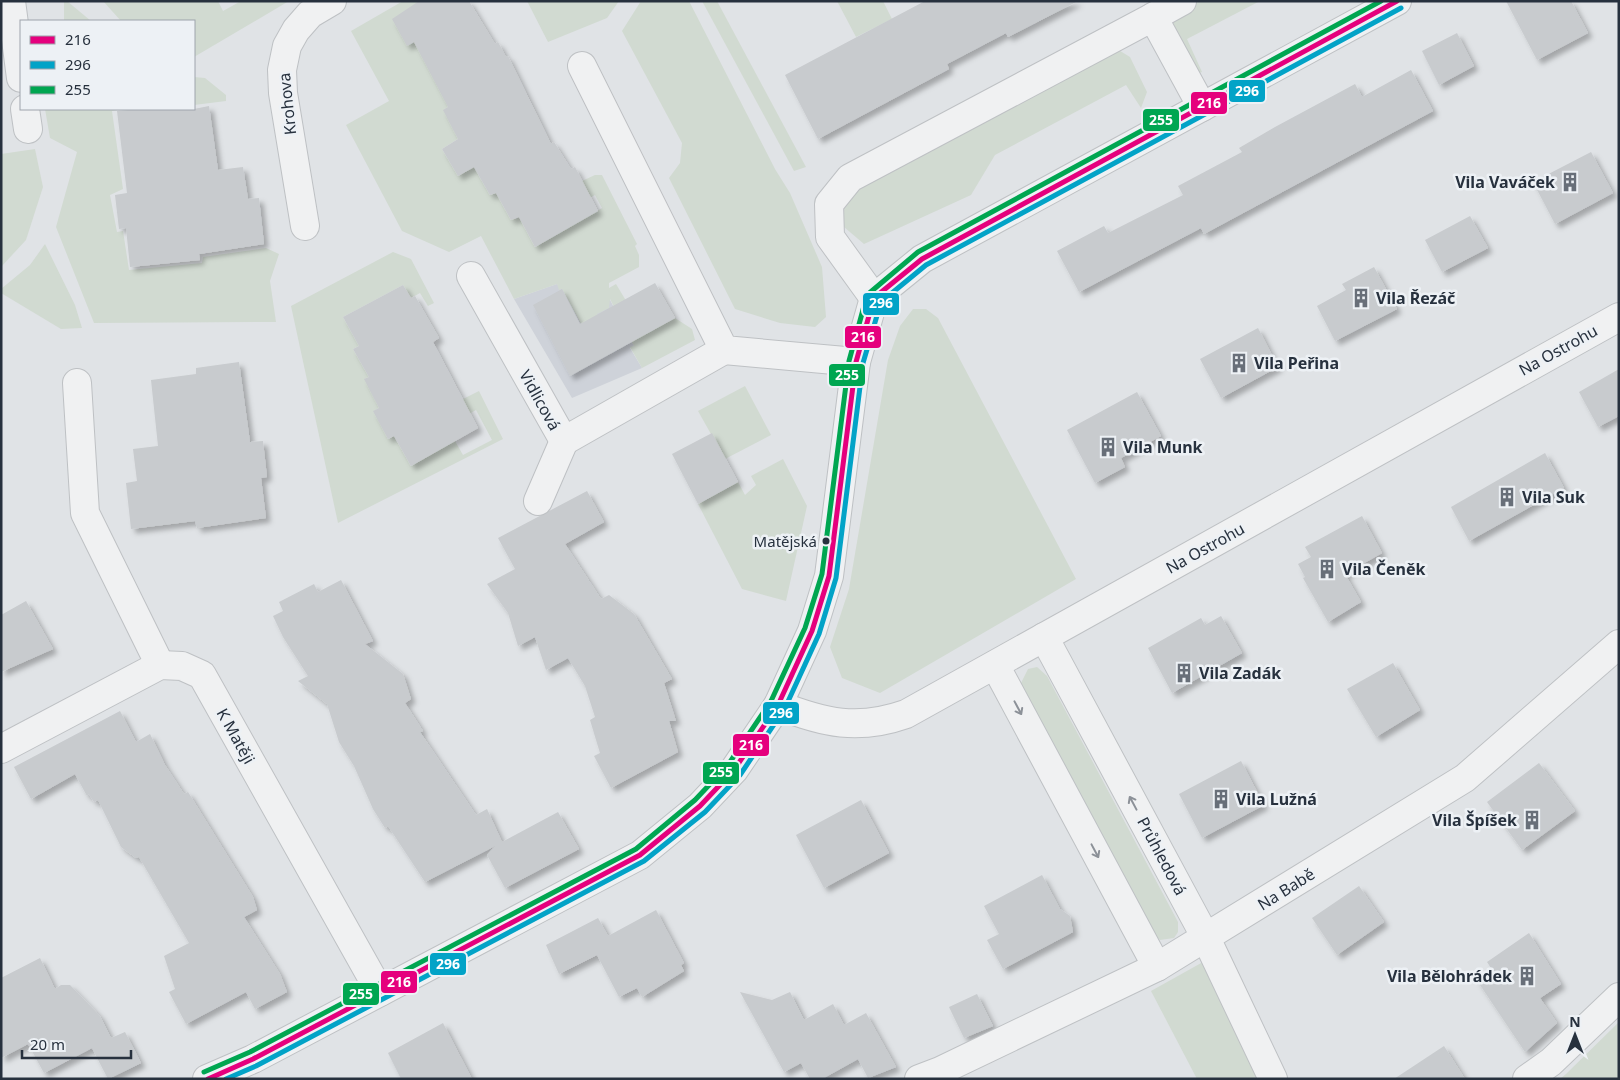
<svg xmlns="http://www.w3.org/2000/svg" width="1620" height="1080" font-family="'Noto Sans',sans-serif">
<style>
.built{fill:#ced2d9}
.green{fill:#d1dad1}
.building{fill:#c8cbce;filter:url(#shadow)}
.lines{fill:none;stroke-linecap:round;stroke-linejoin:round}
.minor-casing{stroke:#bec1c4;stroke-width:30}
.minor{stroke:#f0f1f2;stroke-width:28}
.bus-1-casing{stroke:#edf1f5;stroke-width:9}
.bus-2-casing{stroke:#edf1f5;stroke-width:9}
.bus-3-casing{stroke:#edf1f5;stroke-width:9}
.bus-1{stroke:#e5007d;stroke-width:5}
.bus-2{stroke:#02a3c7;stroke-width:5}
.bus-3{stroke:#00a651;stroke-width:5}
.oneway{stroke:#8c9198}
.bus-dot{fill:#27313e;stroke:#edf1f5;stroke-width:2}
.labels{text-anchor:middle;stroke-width:5;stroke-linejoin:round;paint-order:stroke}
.bus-label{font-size:15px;fill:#27313e;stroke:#edf1f5;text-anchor:end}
.street-label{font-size:16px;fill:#27313e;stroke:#edf1f5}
.poi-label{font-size:16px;font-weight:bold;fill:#27313e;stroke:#edf1f5;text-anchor:start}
.line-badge{stroke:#edf1f5;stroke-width:2}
.badge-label{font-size:14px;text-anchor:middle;font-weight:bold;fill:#fff}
</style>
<defs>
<filter id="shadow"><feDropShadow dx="4.5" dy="4.5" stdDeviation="2.5" flood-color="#0004"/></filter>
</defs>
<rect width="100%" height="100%" fill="#e0e3e6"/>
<path class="built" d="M557 284 562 289 609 298 634 346 630 348 642 368 572 398 514 299Z"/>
<g class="green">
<path d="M64 1H67L91 21H64Z"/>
<path d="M103 1H218L223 11 241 1H289L194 57V21H121Z"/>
<path d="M403 1H419L408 45 423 37 448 107 444 110 458 139 442 149 458 176 474 167 490 195 496 193 511 220 519 217 535 247 602 208 595 195 586 200 582 181 595 175H602L637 244 635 246 639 255V267L609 283V288L616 284 646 334 675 318 692 329 695 340 642 368 630 347 634 346 610 299 609 308 597 314 601 323 585 331 562 289 559 290 557 284 514 299 481 236 449 252 402 231 346 125 389 101 351 31Z"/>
<path d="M527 1H619L607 18 548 42Z"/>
<path d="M641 1H689L775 169 790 193 822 267 826 317 815 327 780 323 735 309 669 178 680 163 682 143 622 31Z"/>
<path d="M702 1H717L806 167 794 171Z"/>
<path d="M837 1H883L892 19 856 37Z"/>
<path d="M1200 1H1260L1187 39 1202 72 1192 75 1167 18Z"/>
<path d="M1112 46 1130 57 1147 92 1141 108 1126 85 995 155 971 195 864 244 844 227 843 201 851 187Z"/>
<path d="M194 77 205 78 226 95V101L194 105Z"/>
<path d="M45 109H122L112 111 123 189 110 195 117 232 123 231 129 270 202 263 203 257 266 248 279 254 270 281 276 322 94 323 56 227 77 152 50 138Z"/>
<path d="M35 149 43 187 26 240 1 267V154Z"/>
<path d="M45 244 75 305 82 328 61 329 1 293V289L30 265Z"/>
<path d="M393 252 411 259 434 303 428 306 420 293 411 298 403 285 343 317 359 346 353 349 369 377 365 379 379 408 374 411 388 439 394 436 411 466 455 441 463 455 492 440 476 410 462 418 453 404 479 391 503 439 338 523 291 306Z"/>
<path d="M913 309H926L938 318 1076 579 880 693 842 678 830 647 849 589 888 360 900 326Z"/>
<path d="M745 386 771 435 725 459 698 411Z"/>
<path d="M783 459 807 506 786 601 742 589 698 504 738 482 745 495 756 485 751 476Z"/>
<path d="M1037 667 1047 676 1178 922V932L1174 938 1160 940 1154 934 1021 683 1028 669Z"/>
<path d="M1203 962 1257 1068 1256 1079H1197L1151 991Z"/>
<path d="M1619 1022V1079H1560L1566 1074Z"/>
</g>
<g class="building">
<path d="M419 1H469L495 44 498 42 506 57 508 56 551 144 554 142 571 169 575 167 598 211 535 247 519 217 511 220 496 193 490 195 474 167 458 176 442 149 458 139 443 110 448 107 414 42 407 46 392 19Z"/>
<path d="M925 1H1078L1008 37 1006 33 947 64 949 69 818 139 785 75Z"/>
<path d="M1506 1H1571L1588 33 1537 60Z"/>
<path d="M1457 33 1474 66 1439 85 1422 51Z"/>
<path d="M1411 70 1433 111 1204 234 1201 228 1079 292 1057 251 1104 226 1108 233 1183 195 1178 186 1242 152 1239 148 1275 127 1355 84 1362 97Z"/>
<path d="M209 106 218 170 243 167 248 199 259 198 264 244 199 254 200 260 130 267 126 228 119 229 115 195 127 193 117 111 139 109H194Z"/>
<path d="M1591 152 1613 193 1555 224 1533 182Z"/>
<path d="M1470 216 1488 248 1442 272 1425 240Z"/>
<path d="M1374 267 1397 309 1335 341 1317 306 1346 290 1342 284Z"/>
<path d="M655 283 675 318 570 376 533 305 562 289 580 324Z"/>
<path d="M403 285 411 298 415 296 439 338 433 342 478 428 411 466 394 436 388 439 373 411 379 408 364 379 369 377 353 349 359 346 343 317Z"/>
<path d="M1258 328 1278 367 1221 398 1200 359Z"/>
<path d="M239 362 250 442 263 441 267 477 261 478 266 518 197 528 195 521 131 529 126 483 137 481 133 449 158 446 151 380 196 374V368Z"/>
<path d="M1619 369V416L1598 427 1579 392Z"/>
<path d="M1137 392 1161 436 1121 458 1125 467 1095 483 1067 430Z"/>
<path d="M712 433 738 482 698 504 672 454Z"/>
<path d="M1545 453 1564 488 1469 541 1451 507Z"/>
<path d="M587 491 604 522 565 544 601 599 609 595 634 614 672 679 664 683 676 721H669L678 752 611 788 594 756 600 753 590 720 595 717 585 686 568 658 546 670 535 637 518 646 508 613 487 584 515 569 498 538Z"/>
<path d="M1362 516 1382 553 1345 574 1361 602 1328 622 1303 578 1305 577 1298 564 1311 557 1305 547Z"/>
<path d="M341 580 373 641 365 644 403 674 411 699 405 703 423 731 420 732 476 815 487 809 502 842 558 812 579 849 505 888 487 855 495 846 425 882 388 826 385 828 373 809 354 766 339 742 327 704 298 681 308 676 283 637 273 616 283 611 279 602 314 584 318 592Z"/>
<path d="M26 601 53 649 1 672V615Z"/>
<path d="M1221 616 1242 653 1172 693 1148 648 1201 618 1205 625Z"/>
<path d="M1393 663 1420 710 1376 737 1347 689Z"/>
<path d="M120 711 136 742 150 734 165 765 184 794 188 792 253 897 257 910 244 917 280 974 287 992 255 1009 246 992 186 1024 169 992 175 989 164 956 189 943 139 857 136 858 121 847 98 800 94 802 89 794 87 796 75 774 31 799 14 767Z"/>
<path d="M1241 761 1264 805 1202 838 1179 794Z"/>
<path d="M1539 763 1575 811 1522 850 1487 802Z"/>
<path d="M861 800 889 853 824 888 796 835Z"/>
<path d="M1042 875 1060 909 1070 916 1073 932 1003 969 987 940 999 934 984 906Z"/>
<path d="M1359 886 1384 922 1337 955 1312 918Z"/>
<path d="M656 910 684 963 681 965 684 971 642 997 637 988 619 997 597 955 559 974 546 945 598 918 608 936Z"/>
<path d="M1529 933 1561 984 1540 998 1557 1023 1525 1052 1476 979 1491 968 1487 962Z"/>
<path d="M40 958 55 989 61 985H70L100 1016 111 1038 125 1032 141 1063 108 1079 92 1048 44 1073 28 1044 1 1058V978Z"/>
<path d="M740 992 772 1000 790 992 804 1020 833 1004 844 1025 866 1013 896 1067 868 1078 858 1059 822 1079H810L801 1063 784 1072Z"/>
<path d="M977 994 993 1026 964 1038 949 1007Z"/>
<path d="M443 1023 472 1079H401L388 1053Z"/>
<path d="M1444 1046 1465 1079H1394Z"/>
</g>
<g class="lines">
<defs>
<g id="minor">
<path d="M11 1 21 78"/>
<path d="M1153 17 1182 1"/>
<path d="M582 66 724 350 856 362"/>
<path d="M25 109 28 129"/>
<path d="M305 226 283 93 282 70 287 46 296 30 310 14 332 1"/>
<path d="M471 276 564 441 724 350"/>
<path d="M874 298 830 237 829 204 850 178 1153 17 1202 107"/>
<path d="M77 383 85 513 160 665"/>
<path d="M538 501 564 441"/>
<path d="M1044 637 1206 938 1273 1079"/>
<path d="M995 665 1157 967"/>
<path d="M778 705C824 723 858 731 906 714L1619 317"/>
<path d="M1 749 160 665 182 666 202 675 380 992"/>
<path d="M207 1079 253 1059 640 855 700 806 734 770 778 705 812 631 829 576 856 362 874 298 922 259 1397 1"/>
<path d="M919 1079 940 1071 1157 967 1465 778 1619 644"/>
<path d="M1527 1079 1551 1062 1619 997"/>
</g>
</defs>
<use href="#minor" class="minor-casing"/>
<use href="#minor" class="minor"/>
<defs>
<path id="bus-1" d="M208 1079 253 1059 640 855 700 806 734 770 778 705 812 631 829 576 856 362 874 298 922 259 1397 1"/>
<path id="bus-2" d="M226 1079 256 1066 644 861 705 812 740 775 785 708 819 634 836 578 863 363 881 302 926 265 1401 8"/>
<path id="bus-3" d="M204 1072 250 1052 636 849 695 800 728 765 771 701 805 628 822 574 849 361 867 295 918 252 1381 1"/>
</defs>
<use href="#bus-1" class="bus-1-casing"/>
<use href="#bus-2" class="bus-2-casing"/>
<use href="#bus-3" class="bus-3-casing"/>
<use href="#bus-1" class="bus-1"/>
<use href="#bus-2" class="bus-2"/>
<use href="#bus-3" class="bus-3"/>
</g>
<defs><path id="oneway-shaft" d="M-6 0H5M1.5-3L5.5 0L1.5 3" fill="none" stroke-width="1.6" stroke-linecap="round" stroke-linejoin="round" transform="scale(1.25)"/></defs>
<g class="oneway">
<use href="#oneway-shaft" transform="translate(1018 708) rotate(62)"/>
<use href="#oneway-shaft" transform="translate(1133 803) rotate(-118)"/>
<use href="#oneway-shaft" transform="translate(1095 851) rotate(62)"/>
</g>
<defs>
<symbol id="building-bare" viewBox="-9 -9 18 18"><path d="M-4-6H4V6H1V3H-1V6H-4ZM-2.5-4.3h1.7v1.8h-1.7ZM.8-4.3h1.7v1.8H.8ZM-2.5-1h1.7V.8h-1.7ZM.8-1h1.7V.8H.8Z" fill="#686f79" stroke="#edf1f5" stroke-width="2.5" paint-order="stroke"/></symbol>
</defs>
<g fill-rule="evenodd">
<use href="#building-bare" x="1556" y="168" width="28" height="28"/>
<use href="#building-bare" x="1347" y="284" width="28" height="28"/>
<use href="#building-bare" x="1225" y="349" width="28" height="28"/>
<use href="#building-bare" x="1094" y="433" width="28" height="28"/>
<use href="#building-bare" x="1493" y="483" width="28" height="28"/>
<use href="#building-bare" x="1313" y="555" width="28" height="28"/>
<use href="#building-bare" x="1170" y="659" width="28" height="28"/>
<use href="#building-bare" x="1207" y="785" width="28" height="28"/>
<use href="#building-bare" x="1518" y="806" width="28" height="28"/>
<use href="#building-bare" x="1513" y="962" width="28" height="28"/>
</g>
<circle class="bus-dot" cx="826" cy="541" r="4.5"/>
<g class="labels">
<g class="bus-label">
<text x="817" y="547">Matějská</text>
</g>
<g class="street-label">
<text transform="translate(287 104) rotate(-96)" y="6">Krohova</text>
<text transform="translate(1558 350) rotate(-29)" y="6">Na Ostrohu</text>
<text transform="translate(540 400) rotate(61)" y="6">Vidlicová</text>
<text transform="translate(1205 548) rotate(-29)" y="6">Na Ostrohu</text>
<text transform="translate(236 736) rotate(61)" y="6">K Matěji</text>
<text transform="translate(1162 856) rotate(62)" y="6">Průhledová</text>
<text transform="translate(1286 889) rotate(-32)" y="6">Na Babě</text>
</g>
<g class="poi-label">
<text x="1555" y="188" text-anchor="end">Vila Vaváček</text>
<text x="1376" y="304">Vila Řezáč</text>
<text x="1254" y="369">Vila Peřina</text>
<text x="1123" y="453">Vila Munk</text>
<text x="1522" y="503">Vila Suk</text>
<text x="1342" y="575">Vila Čeněk</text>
<text x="1199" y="679">Vila Zadák</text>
<text x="1236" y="805">Vila Lužná</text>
<text x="1517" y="826" text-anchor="end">Vila Špíšek</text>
<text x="1512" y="982" text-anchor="end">Vila Bělohrádek</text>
</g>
</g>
<g class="line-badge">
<rect x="1228" y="79" width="38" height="24" rx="5" fill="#02a3c7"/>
<rect x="1190" y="91" width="38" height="24" rx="5" fill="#e5007d"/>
<rect x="1142" y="108" width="38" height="24" rx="5" fill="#00a651"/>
<rect x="862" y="292" width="38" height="24" rx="5" fill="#02a3c7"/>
<rect x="844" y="325" width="38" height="24" rx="5" fill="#e5007d"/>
<rect x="828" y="363" width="38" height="24" rx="5" fill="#00a651"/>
<rect x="762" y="701" width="38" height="24" rx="5" fill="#02a3c7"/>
<rect x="732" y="733" width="38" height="24" rx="5" fill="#e5007d"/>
<rect x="702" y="761" width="38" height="24" rx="5" fill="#00a651"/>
<rect x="429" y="952" width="38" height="24" rx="5" fill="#02a3c7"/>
<rect x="380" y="970" width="38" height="24" rx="5" fill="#e5007d"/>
<rect x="342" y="982" width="38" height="24" rx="5" fill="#00a651"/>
</g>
<g class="badge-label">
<text x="1247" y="96">296</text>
<text x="1209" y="108">216</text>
<text x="1161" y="125">255</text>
<text x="881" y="308">296</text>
<text x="863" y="342">216</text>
<text x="847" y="380">255</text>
<text x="781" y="718">296</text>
<text x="751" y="750">216</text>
<text x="721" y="777">255</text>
<text x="448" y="969">296</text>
<text x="399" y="987">216</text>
<text x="361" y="999">255</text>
</g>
<rect width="1620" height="1080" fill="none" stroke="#27313e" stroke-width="5"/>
<rect x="20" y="20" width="175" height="90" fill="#edf1f5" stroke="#9ea4ac"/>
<rect x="30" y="36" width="25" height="8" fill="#e5007d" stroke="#9ea4ac"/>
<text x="65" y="45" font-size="15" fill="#27313e">216</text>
<rect x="30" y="61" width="25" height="8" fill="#02a3c7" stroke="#9ea4ac"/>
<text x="65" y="70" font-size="15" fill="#27313e">296</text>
<rect x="30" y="86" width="25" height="8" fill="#00a651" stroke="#9ea4ac"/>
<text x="65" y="95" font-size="15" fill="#27313e">255</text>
<g transform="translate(1575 1035)" stroke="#edf1f5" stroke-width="4" paint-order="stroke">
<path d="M0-4L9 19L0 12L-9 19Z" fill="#27313e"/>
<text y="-8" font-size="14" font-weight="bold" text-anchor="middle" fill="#27313e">N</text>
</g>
<path d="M22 1050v8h109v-8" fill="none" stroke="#27313e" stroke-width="2.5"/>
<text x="30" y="1050" font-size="15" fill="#27313e" stroke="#edf1f5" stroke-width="4" paint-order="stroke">20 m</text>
</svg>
